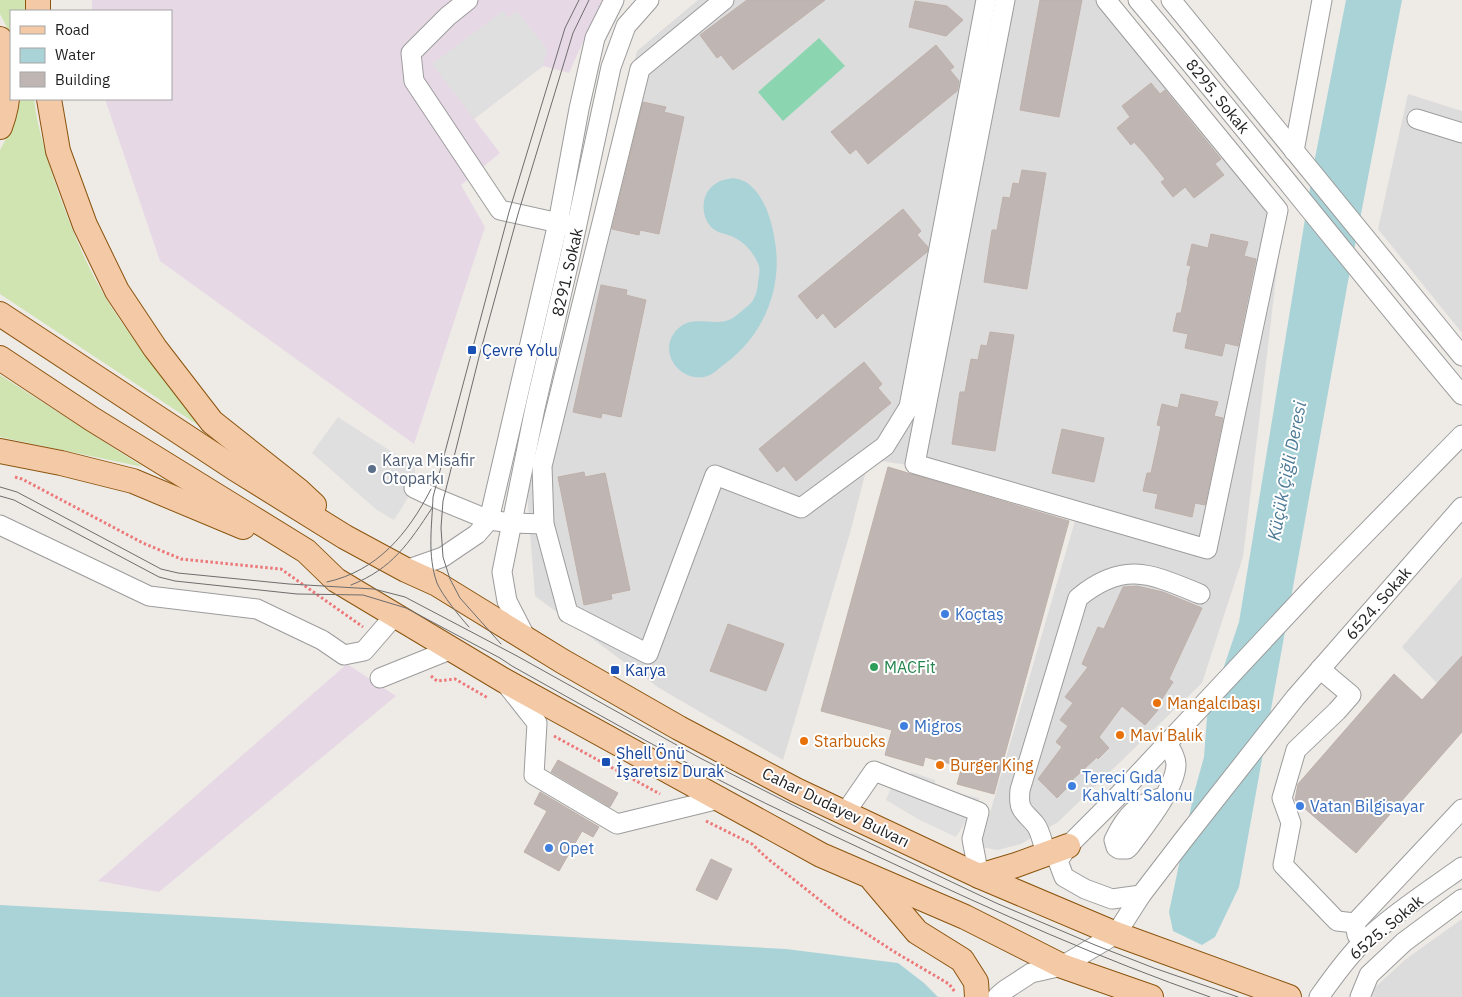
<svg xmlns="http://www.w3.org/2000/svg" width="1462" height="997" font-family="'IBM Plex Sans',sans-serif">
<style>
.residential{fill:#dddcdc}
.industrial{fill:#e7d8e6}
.grass{fill:#cfe4b0}
.pitch{fill:#8bd6b1}
.parking{fill:#dfdfdf}
.water{fill:#aad3d8}
.building{fill:#bfb6b3;stroke:#bfb0a9}
.lines{fill:none;stroke-linecap:round;stroke-linejoin:round}
.minor-casing{stroke:#9c9c9c;stroke-width:21}
.major-casing{stroke:#8b540e;stroke-width:26}
.path{stroke:#ed7879;stroke-width:3;stroke-dasharray:2.5 2.5;stroke-linecap:butt}
.minor{stroke:#fff;stroke-width:19}
.major{stroke:#f3c9a6;stroke-width:24}
.tram{stroke:#6d6d6d;stroke-width:1}
.transit-dot{fill:#1a4fb4;stroke:#fff;stroke-width:2}
.service-dot{fill:#5c6f8a;stroke:#fff;stroke-width:2}
.shop-dot{fill:#3f7fe0;stroke:#fff;stroke-width:2}
.leisure-dot{fill:#2e9e5b;stroke:#fff;stroke-width:2}
.food-dot{fill:#e8710a;stroke:#fff;stroke-width:2}
.labels{text-anchor:middle;stroke-width:4;stroke-linejoin:round;paint-order:stroke}
.street-label{font-size:16px;fill:#1f1f1f;stroke:#fff}
.transit-label{font-size:16px;fill:#164399;stroke:#fff;text-anchor:start}
.service-label{font-size:16px;fill:#4e5e75;stroke:#fff;text-anchor:start}
.shop-label{font-size:16px;fill:#366cbe;stroke:#fff;text-anchor:start}
.leisure-label{font-size:16px;fill:#27864d;stroke:#fff;text-anchor:start}
.food-label{font-size:16px;fill:#c56008;stroke:#fff;text-anchor:start}
.water-label{font-size:18px;font-style:italic;fill:#4d7a96;stroke:#fff}
</style>
<rect width="100%" height="100%" fill="#eeebe6"/>
<g class="residential">
<path d="M698 0H1115L1285 202 1243 557 1202 683 1058 822 1021 844 998 850 980 847 1077 514 907 465 869 459 850 533 783 760 659 688 535 596 527 492 637 51Z"/>
<path d="M1408 94 1462 111V333L1378 229Z"/>
<path d="M1462 577V709L1402 647Z"/>
<path d="M1462 919V997H1375L1367 995 1406 959Z"/>
</g>
<g class="industrial">
<path d="M92 0H602L569 73 543 66 474 119 500 153 461 185 485 227 414 444 160 261 105 99H171V11H92Z"/>
<path d="M347 664 396 696 159 892 98 881Z"/>
</g>
<g class="grass">
<path d="M0 0H25V11H11V35L0 14Z"/>
<path d="M20 99H34C37 127 46 154 54 180 69 223 86 267 110 305 137 347 169 385 198 425L0 294V150L8 135Z"/>
<path d="M0 375 143 467 0 437Z"/>
</g>
<path class="pitch" d="M819 38 845 66 783 121 758 92Z"/>
<g class="parking">
<path d="M503 11 508 18 517 11 547 49 543 66 474 119 432 64Z"/>
<path d="M338 417 415 467 414 488 394 520 377 510 312 453Z"/>
<path d="M911 772 935 780V789L980 798 956 837 918 819 886 800 897 774 910 778Z"/>
</g>
<g class="water">
<path d="M1346 0H1402L1347 287 1239 887 1215 937 1202 945 1173 931 1169 912 1194 793 1204 757 1207 717 1239 622 1315 158Z"/>
<path d="M733 178C739 179 746 181 750 185 764 197 771 218 774 236 784 284 766 333 726 363 720 367 712 376 704 377 675 381 656 346 680 327 695 315 714 327 731 319 737 316 743 309 749 305 755 300 758 289 758 281 759 277 760 270 759 266 754 252 742 239 728 235 722 233 716 232 711 227 700 215 701 193 715 184 720 180 727 179 733 178Z"/>
<path d="M0 905 786 949 898 963 924 983 938 997H0Z"/>
</g>
<g class="building">
<path d="M747 0H825L733 70 721 55 717 58 700 35Z"/>
<path d="M1040 0H1082L1059 117 1020 110Z"/>
<path d="M915 1 947 6 963 20 946 36 909 27Z"/>
<path d="M936 45 954 67 950 70 959 81 957 91 868 164 856 149 850 154 831 132Z"/>
<path d="M1151 83 1160 94 1165 90 1221 159 1215 164 1224 175 1194 198 1185 187 1173 197 1161 182 1165 179 1144 153 1134 142 1131 145 1117 128 1130 117 1122 106Z"/>
<path d="M643 102 666 107 664 112 684 117 659 234 640 230 639 235 612 229Z"/>
<path d="M1022 170 1046 173 1027 289 984 282 992 230H997L1003 197 1010 198 1013 183 1019 184Z"/>
<path d="M903 209 921 231 917 235 928 247 927 252 835 328 823 313 817 319 798 296Z"/>
<path d="M1211 234 1248 242 1244 256 1256 259 1238 346 1225 343 1222 356 1185 348 1188 334 1173 331 1177 313H1181L1188 281H1187L1191 266 1187 265 1192 244 1208 248Z"/>
<path d="M601 285 627 290 626 295 646 300 621 417 602 413 601 418 573 412Z"/>
<path d="M990 332 1014 335 995 451 952 444 960 392H965L971 359 978 360 981 345 987 346Z"/>
<path d="M864 362 882 384 878 388 891 403 796 481 784 466 777 472 759 449Z"/>
<path d="M1181 394 1218 402 1214 416 1223 418 1205 505 1195 503 1192 517 1155 508 1158 494 1143 491 1147 473H1151L1158 441 1161 426 1157 425 1162 404 1178 408Z"/>
<path d="M1062 429 1104 438 1094 482 1052 473Z"/>
<path d="M888 467 1069 521 994 794 957 784 962 767 925 757 923 766 885 755 892 730 821 711Z"/>
<path d="M584 472 585 477 605 473 630 590 611 594 612 599 584 605 558 477Z"/>
<path d="M1137 586 1163 592 1202 608 1169 679 1173 682 1156 708 1158 710 1145 725 1122 706 1099 737 1109 748 1098 759 1097 757 1070 782 1071 784 1057 798 1038 779 1062 747 1056 742 1068 726 1060 720 1073 703 1065 697 1088 667 1082 664 1098 627 1104 629 1123 587Z"/>
<path d="M728 624 784 644 766 691 710 671Z"/>
<path d="M1462 656V732L1356 853 1295 800 1298 784 1394 674 1422 700Z"/>
<path d="M558 760 618 793 610 807 551 772Z"/>
<path d="M540 792 599 827 593 837 582 831 559 871 524 852 547 811 534 804Z"/>
<path d="M711 859 732 869 717 900 696 890Z"/>
</g>
<g class="lines">
<defs>
<g id="minor">
<path d="M468 0 448 16 411 53 414 81 500 210 568 225"/>
<path d="M724 0 640 69 542 466 544 524 568 613 648 654 715 475 801 508 885 446 909 407 986 0"/>
<path d="M1005 0 915 464 1207 549 1278 210 1106 0"/>
<path d="M1138 0C1248 131 1353 265 1462 395"/>
<path d="M1171 0 1462 356"/>
<path d="M1417 119 1462 133"/>
<path d="M1294 151 1322 0"/>
<path d="M414 488 433 497 489 520 512 523 544 524"/>
<path d="M0 525 149 596 257 609 322 640 344 655 364 651 396 614"/>
<path d="M406 570 443 557 477 534 489 520 558 223 579 109 595 38 614 0"/>
<path d="M526 638 507 601 502 572 535 408 569 261 611 67 626 26 649 0"/>
<path d="M1320 669 1351 695 1337 711 1296 750 1282 798 1291 823 1283 865 1337 921 1355 923"/>
<path d="M380 678 452 649"/>
<path d="M507 685 537 723 534 775 617 824 719 799"/>
<path d="M1164 797C1137 803 1126 815 1114 840L1116 847 1119 849H1127L1130 846C1144 827 1175 789 1176 765 1176 757 1171 750 1167 743"/>
<path d="M845 813 874 771 979 812 972 839 979 876"/>
<path d="M1046 854C1043 845 1041 831 1035 824 1023 810 1018 811 1020 790L1078 598C1124 560 1151 574 1200 594"/>
<path d="M1141 895 1112 899 1085 889 1064 877 1058 861 1068 846 1115 799 1315 585 1462 435"/>
<path d="M1357 935 1355 923 1462 809"/>
<path d="M997 997 1005 990 1031 973 1062 966 1116 934 1141 895 1184 839 1295 698 1462 507"/>
<path d="M1319 997C1331 980 1344 962 1359 946 1390 916 1427 892 1462 867"/>
<path d="M1360 997 1369 975 1404 942 1462 899"/>
</g>
<g id="major">
<path d="M38 0V11"/>
<path d="M0 39C9 69 12 96 0 127"/>
<path d="M49 99 58 151 85 225 117 291 155 348 212 422 299 491 314 505"/>
<path d="M0 314 234 468 345 537 406 570 437 584 562 661 679 728 796 790 979 876 1116 934 1289 997"/>
<path d="M0 358 92 419 306 551 336 580 503 680 821 855 965 917 1062 966 1151 997"/>
<path d="M0 451 61 463 133 481 243 527"/>
<path d="M979 876 1016 865 1068 846"/>
<path d="M873 880 917 932 962 960 976 982 977 997"/>
</g>
</defs>
<use href="#minor" class="minor-casing"/>
<use href="#major" class="major-casing"/>
<g class="path">
<path d="M15 477 22 479 143 543 181 559 281 569 363 627"/>
<path d="M431 676 437 681 455 679 488 698"/>
<path d="M554 736 660 794"/>
<path d="M706 821 752 844 768 859 841 917 893 951 949 984 955 992"/>
</g>
<use href="#minor" class="minor"/>
<use href="#major" class="major"/>
<g class="tram">
<path d="M0 487 17 492 161 569 178 573 289 584 374 589 405 597 517 656 700 758 840 829 996 903 1095 945 1154 968 1238 997"/>
<path d="M0 496 14 500 159 577 175 581 297 594 363 595 406 608 500 658 512 666C571 699 629 732 689 764 755 800 824 831 892 863 996 912 1101 959 1210 997"/>
<path d="M327 582C377 571 408 534 431 489"/>
<path d="M351 585C392 569 409 543 432 508"/>
<path d="M469 627C460 617 442 595 437 583 427 555 432 526 433 497L509 212 565 28 579 0"/>
<path d="M501 644 460 598 450 579 443 557 441 528 443 501 480 353 518 214 573 33 589 0"/>
</g>
</g>
<g class="transit-dot">
<rect x="467" y="345" width="10" height="10" rx="2.5"/>
<rect x="610" y="665" width="10" height="10" rx="2.5"/>
<rect x="601" y="757" width="10" height="10" rx="2.5"/>
</g>
<circle class="service-dot" cx="372" cy="469" r="5"/>
<g class="shop-dot">
<circle cx="945" cy="614" r="5"/>
<circle cx="904" cy="726" r="5"/>
<circle cx="1072" cy="786" r="5"/>
<circle cx="1300" cy="806" r="5"/>
<circle cx="549" cy="848" r="5"/>
</g>
<circle class="leisure-dot" cx="874" cy="667" r="5"/>
<g class="food-dot">
<circle cx="1157" cy="703" r="5"/>
<circle cx="1120" cy="735" r="5"/>
<circle cx="804" cy="741" r="5"/>
<circle cx="940" cy="765" r="5"/>
</g>
<g class="labels">
<g class="street-label">
<text transform="translate(1218 96) rotate(51)" y="6">8295. Sokak</text>
<text transform="translate(567 272) rotate(-77)" y="6">8291. Sokak</text>
<text transform="translate(1378 603) rotate(-49)" y="6">6524. Sokak</text>
<text transform="translate(836 807) rotate(26)" y="6">Cahar Dudayev Bulvarı</text>
<text transform="translate(1386 927) rotate(-40)" y="6">6525. Sokak</text>
</g>
<g class="transit-label">
<text x="482" y="356">Çevre Yolu</text>
<text x="625" y="676">Karya</text>
<text x="616" y="759">Shell Önü<tspan x="616" dy="18">İşaretsiz Durak</tspan></text>
</g>
<g class="service-label">
<text x="382" y="466">Karya Misafir<tspan x="382" dy="18">Otoparkı</tspan></text>
</g>
<g class="shop-label">
<text x="955" y="620">Koçtaş</text>
<text x="914" y="732">Migros</text>
<text x="1082" y="783">Tereci Gıda<tspan x="1082" dy="18">Kahvaltı Salonu</tspan></text>
<text x="1310" y="812">Vatan Bilgisayar</text>
<text x="559" y="854">Opet</text>
</g>
<g class="leisure-label">
<text x="884" y="673">MACFit</text>
</g>
<g class="food-label">
<text x="1167" y="709">Mangalcıbaşı</text>
<text x="1130" y="741">Mavi Balık</text>
<text x="814" y="747">Starbucks</text>
<text x="950" y="771">Burger King</text>
</g>
<g class="water-label">
<text transform="translate(1287 471) rotate(-79)" y="6">Küçük Çiğli Deresi</text>
</g>
</g>
<rect x="10" y="10" width="162" height="90" fill="#ffffff" stroke="#a5a5a5"/>
<rect x="20" y="26" width="25" height="8" fill="#f3c9a6" stroke="#a5a5a5"/>
<text x="55" y="35" font-size="15" fill="#1f1f1f">Road</text>
<rect x="20" y="48" width="25" height="15" fill="#aad3d8" stroke="#a5a5a5"/>
<text x="55" y="60" font-size="15" fill="#1f1f1f">Water</text>
<rect x="20" y="72" width="25" height="15" fill="#bfb6b3" stroke="#a5a5a5"/>
<text x="55" y="85" font-size="15" fill="#1f1f1f">Building</text>
</svg>
